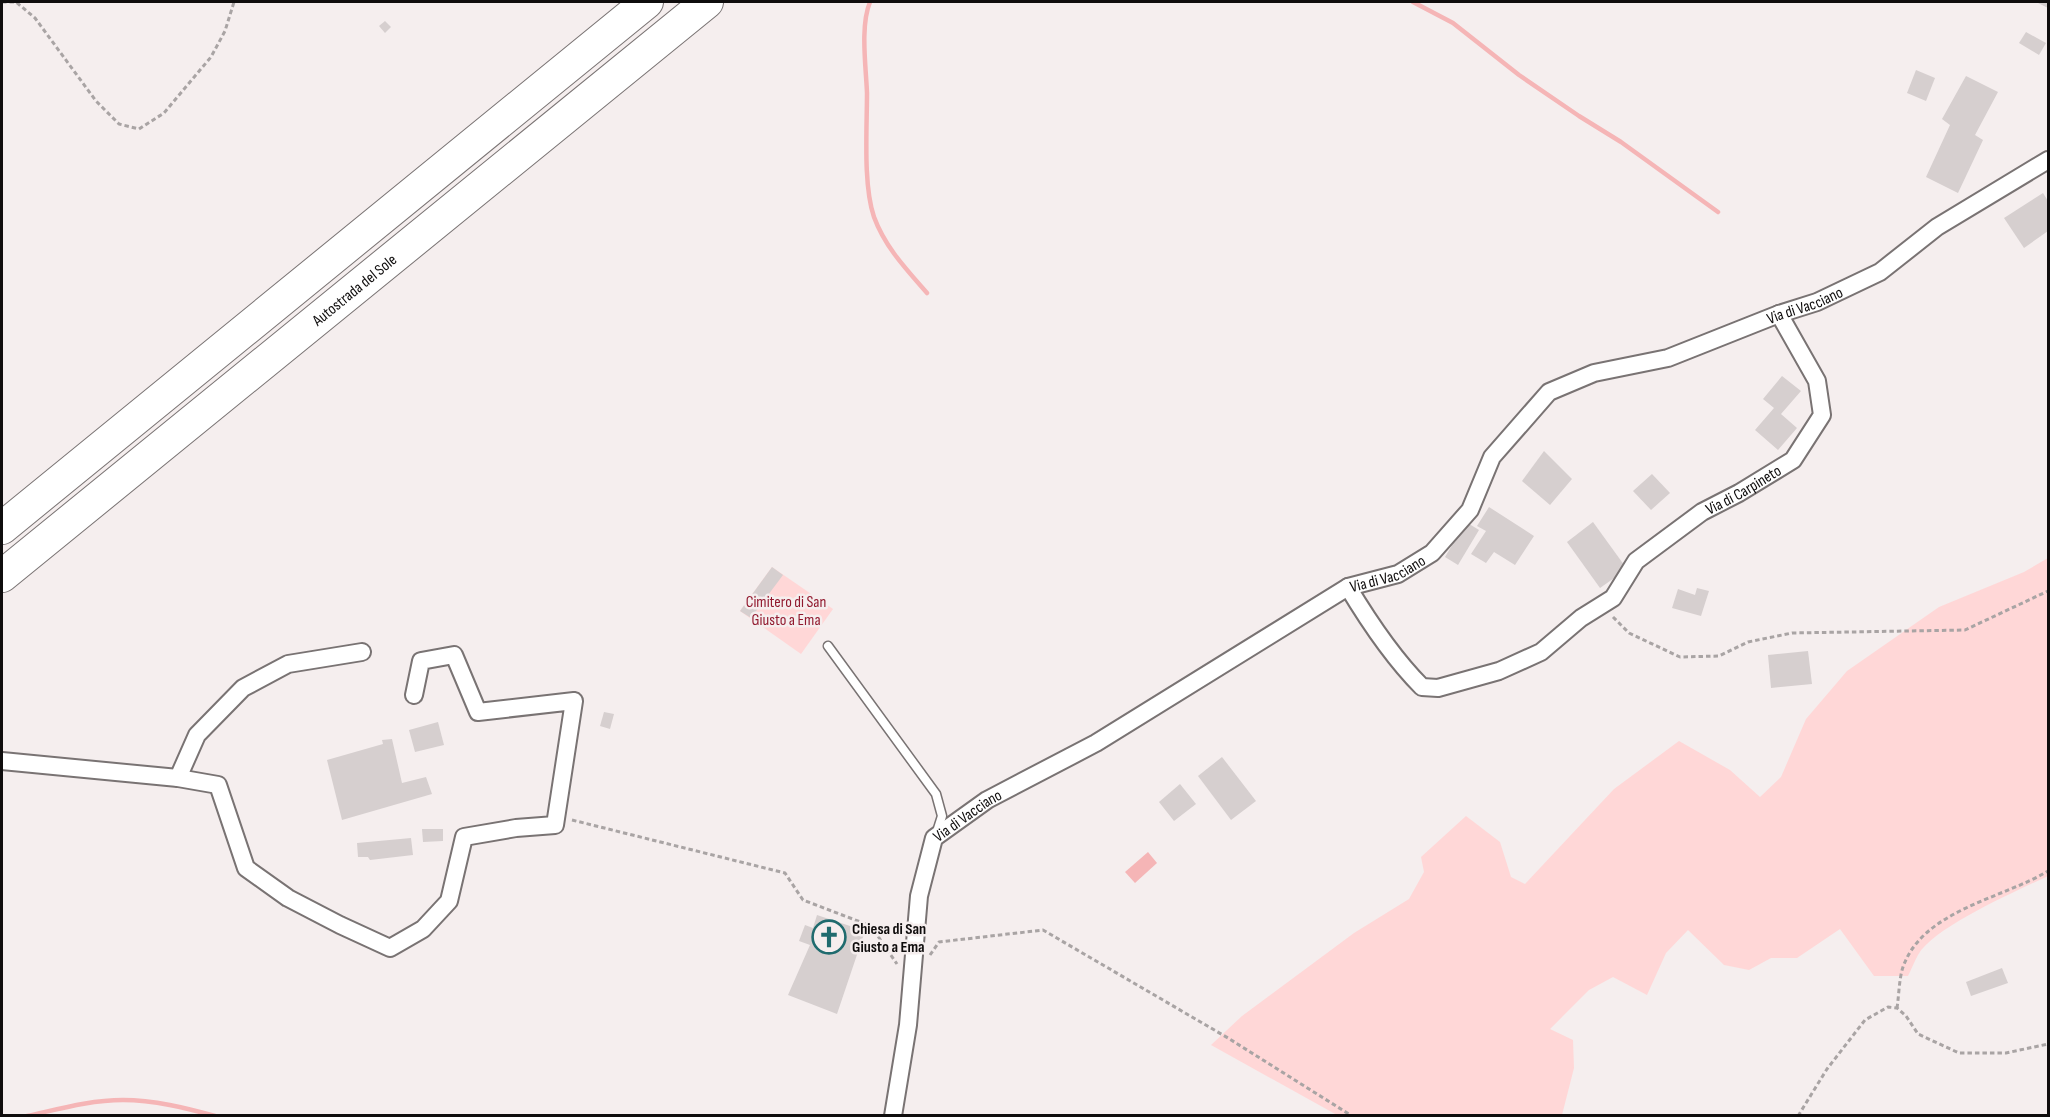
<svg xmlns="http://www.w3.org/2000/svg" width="2050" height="1117" font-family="'Sofia Sans Condensed',sans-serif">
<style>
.green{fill:#ffd7d7}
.water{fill:#f5b5b6}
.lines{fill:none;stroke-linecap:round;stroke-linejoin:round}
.stream{stroke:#f5b5b6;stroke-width:4.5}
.building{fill:#d6cfcf}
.service-casing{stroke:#797373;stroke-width:11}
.minor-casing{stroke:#797373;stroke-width:20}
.motorway-casing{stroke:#797373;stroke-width:34}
.path{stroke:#a9a4a4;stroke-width:3;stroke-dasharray:4.5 3;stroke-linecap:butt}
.service{stroke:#fff;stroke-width:8}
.minor{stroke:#fff;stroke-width:16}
.motorway{stroke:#fff;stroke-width:32}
.labels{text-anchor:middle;stroke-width:5;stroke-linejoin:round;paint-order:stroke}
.street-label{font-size:16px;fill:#0f0d0d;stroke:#f5eeee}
.park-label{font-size:16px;fill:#91192e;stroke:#f5eeee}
.poi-label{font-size:16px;font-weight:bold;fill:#0f0d0d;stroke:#f5eeee;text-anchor:start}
</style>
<rect width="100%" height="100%" fill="#f5eeee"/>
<g class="green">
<path d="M2048 558V876C2017 891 1935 926 1918 955 1914 962 1911 970 1908 976H1874L1840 929 1797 958H1771L1749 970 1724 965 1688 930 1666 953 1647 995 1613 977 1589 990 1550 1029 1573 1040 1574 1068 1562 1115H1337L1211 1045 1242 1016 1354 933 1409 899 1424 872 1421 857 1466 816 1500 842 1511 877 1525 884 1614 789 1679 741 1730 770 1760 797 1781 777 1806 719 1847 671 1939 607 2024 572Z"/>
<path d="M772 567 833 609 801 654 740 611Z"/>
</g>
<path class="water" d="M1148 852 1157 863 1135 883 1125 872Z"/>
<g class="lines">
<g class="stream">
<path d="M870 2C860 26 866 67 867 93 867 129 863 185 874 217 885 247 906 269 927 293"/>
<path d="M1413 2 1453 23 1519 75 1579 116 1621 142 1718 212"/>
<path d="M27 1116C59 1109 90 1100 123 1100 154 1100 186 1108 215 1116"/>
</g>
</g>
<g class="building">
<path d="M2036 2H2048V8Z"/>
<path d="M385 21 391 27 385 33 379 26Z"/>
<path d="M2026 32 2046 43 2039 55 2019 43Z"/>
<path d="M1916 70 1935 78 1926 101 1907 93Z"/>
<path d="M1966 76 1998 92 1975 135 1983 140 1958 193 1926 177 1950 125 1942 119Z"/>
<path d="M2043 193 2048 201V231L2024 248 2004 218Z"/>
<path d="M1782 376 1801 391 1781 414 1797 428 1778 450 1755 430 1774 408 1763 399Z"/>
<path d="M1544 451 1572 479 1550 505 1522 481Z"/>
<path d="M1652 474 1670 493 1651 510 1633 491Z"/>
<path d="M1489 507 1534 536 1515 565 1494 552 1486 563 1471 554 1486 531 1477 526Z"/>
<path d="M1466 522 1479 530 1458 565 1445 557Z"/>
<path d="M1593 522 1627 569 1600 588 1567 542Z"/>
<path d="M772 567 783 575 751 618 740 611Z"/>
<path d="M1697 588 1709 591 1701 616 1672 608 1678 589 1695 595Z"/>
<path d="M1808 651 1812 684 1771 688 1768 655Z"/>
<path d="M604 712 614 714 610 729 600 726Z"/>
<path d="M438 722 444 745 415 752 409 730Z"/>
<path d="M392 739 402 783 426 777 432 794 342 820 327 760 383 744 382 740Z"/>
<path d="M1222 757 1256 801 1231 820 1198 776Z"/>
<path d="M1180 784 1196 804 1174 821 1159 802Z"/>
<path d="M422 829H443V841L423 842Z"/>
<path d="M411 838 413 855 370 860 368 857H358L357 843Z"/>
<path d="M817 915 865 931 837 1014 788 995 810 945 799 941 805 925 813 928Z"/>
<path d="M2002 968 2008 983 1971 996 1966 982Z"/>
</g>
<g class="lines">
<defs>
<path id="service" d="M828 646 936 794 942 816 936 835"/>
<g id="minor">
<path id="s1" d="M1348 587C1369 622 1393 658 1422 687L1438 688 1499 671 1541 652 1581 618 1613 598 1636 561 1702 512 1739 493 1793 460 1822 415 1817 381 1779 314"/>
<path d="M2 761 178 778 197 735 243 688 288 664 362 652"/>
<path d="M178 778 218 785 246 868 288 898 340 925 390 948 423 929 449 901 464 837 516 828 555 825 574 701 478 712 454 655 421 661 414 695"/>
<path id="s2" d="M893 1116 908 1025 919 896 934 838 987 800 1096 743 1348 587 1398 574 1432 553 1470 510 1492 457 1549 392 1594 373 1668 358 1779 314 1817 302 1880 272 1937 227 2048 160"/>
</g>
<g id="motorway">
<path d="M2 528 647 2"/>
<path id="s3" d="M2 576 707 2"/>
</g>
</defs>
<use href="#service" class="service-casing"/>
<use href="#minor" class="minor-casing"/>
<use href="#motorway" class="motorway-casing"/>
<g class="path">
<path d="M2 2H16L35 18 96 101 119 124 139 129 164 113 211 57 225 31 234 2"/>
<path d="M1613 617 1629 633 1680 657 1719 656 1748 642 1792 633 1965 630 2048 591"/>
<path d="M572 820 785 873 803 900 871 926 897 964"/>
<path d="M930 955 939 942 1043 930 1228 1038 1352 1116"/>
<path d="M1897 1008C1899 995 1899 979 1903 967 1923 910 2002 899 2048 871"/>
<path d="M1798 1116 1827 1069 1865 1020 1888 1007 1897 1008 1906 1016 1918 1034 1959 1053H2006L2048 1044"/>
</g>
<use href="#service" class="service"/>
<use href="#minor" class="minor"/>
<use href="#motorway" class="motorway"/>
</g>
<defs>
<symbol id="church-ring" viewBox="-11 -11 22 22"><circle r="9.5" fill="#f5eeee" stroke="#1f6b6e" stroke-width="1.5"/><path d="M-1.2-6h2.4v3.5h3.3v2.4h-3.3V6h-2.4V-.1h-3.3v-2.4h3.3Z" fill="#1f6b6e"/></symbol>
</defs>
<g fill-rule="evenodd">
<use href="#church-ring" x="810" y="918" width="38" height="38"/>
</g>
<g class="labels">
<g class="street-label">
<text dy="6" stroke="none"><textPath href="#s3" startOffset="454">Autostrada del Sole</textPath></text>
<text dy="6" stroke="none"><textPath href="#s2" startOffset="1330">Via di Vacciano</textPath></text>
<text dy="6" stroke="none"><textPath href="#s1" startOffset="513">Via di Carpineto</textPath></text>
<text dy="6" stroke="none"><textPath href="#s2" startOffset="808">Via di Vacciano</textPath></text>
<text dy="6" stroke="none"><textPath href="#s2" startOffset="322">Via di Vacciano</textPath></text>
</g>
<g class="park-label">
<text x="786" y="607">Cimitero di San<tspan x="786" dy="18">Giusto a Ema</tspan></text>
</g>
<g class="poi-label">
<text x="852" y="934">Chiesa di San<tspan x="852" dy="18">Giusto a Ema</tspan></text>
</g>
</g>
<rect width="2050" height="1117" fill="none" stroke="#0f0d0d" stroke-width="6"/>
</svg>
